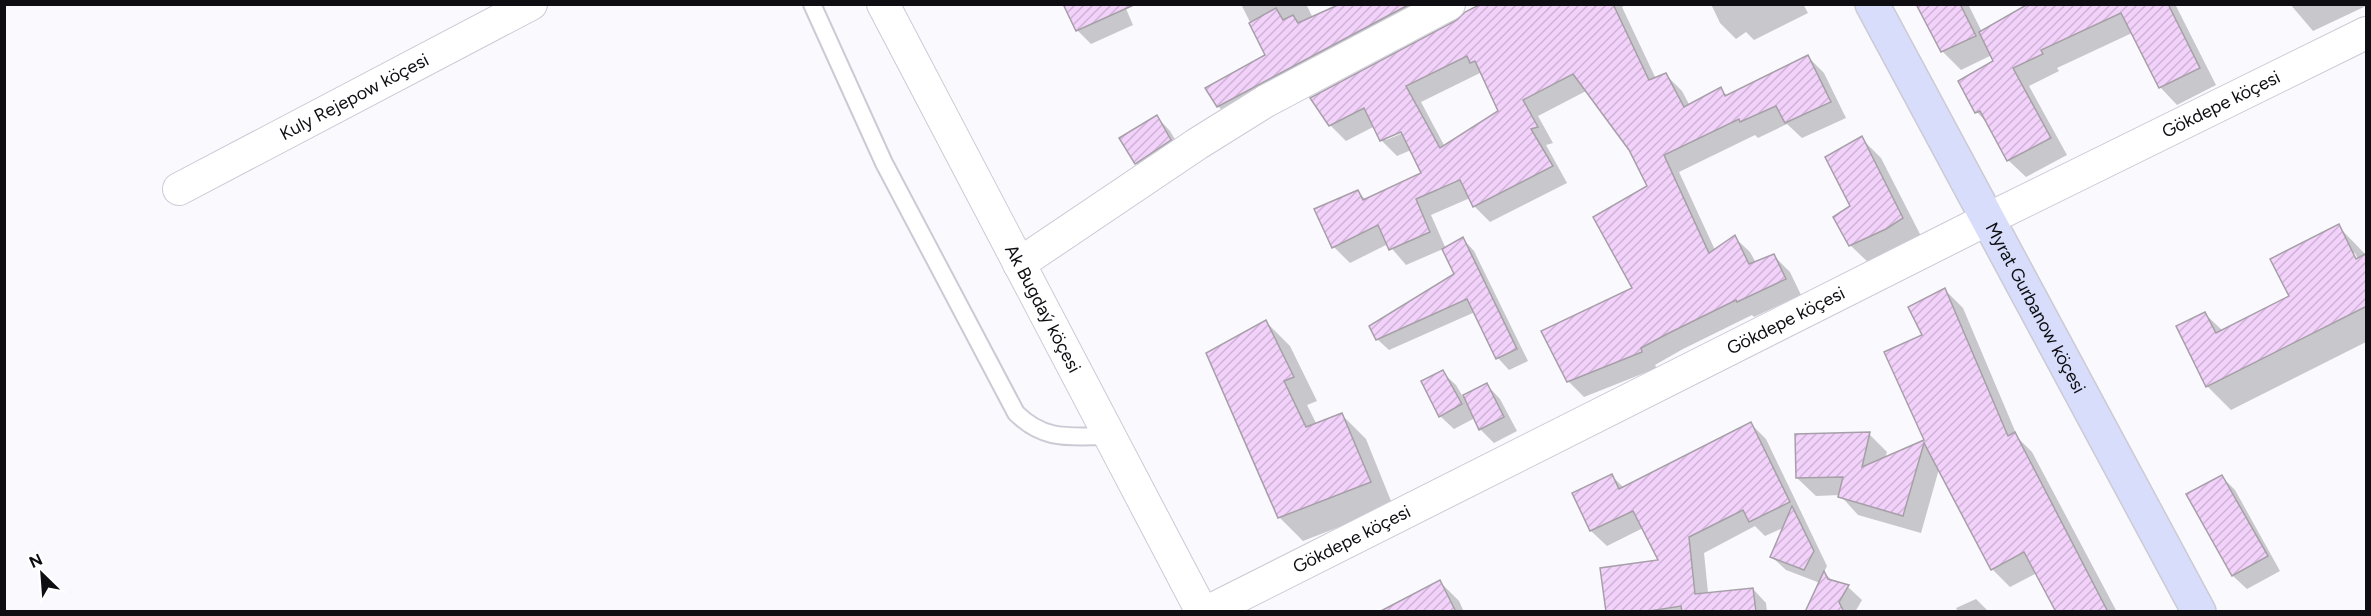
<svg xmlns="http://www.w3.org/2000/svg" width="2371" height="616" font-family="Figtree,sans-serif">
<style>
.shadow{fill:#0003;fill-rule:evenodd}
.building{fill:url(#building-hatch);stroke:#a69fa8;stroke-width:1.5;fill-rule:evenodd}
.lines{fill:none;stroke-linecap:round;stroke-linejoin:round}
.lane-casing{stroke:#cccad5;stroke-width:20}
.street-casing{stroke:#cccad5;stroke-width:34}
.secondary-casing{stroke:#cccad5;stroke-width:36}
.lane{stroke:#fff;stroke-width:16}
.street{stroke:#fff;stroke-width:32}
.secondary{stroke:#d7ddfb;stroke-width:33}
.labels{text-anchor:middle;stroke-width:5;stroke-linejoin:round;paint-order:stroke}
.street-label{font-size:18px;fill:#0e0d11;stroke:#fff}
</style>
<defs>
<pattern id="building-hatch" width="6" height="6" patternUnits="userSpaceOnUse" patternTransform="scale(1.5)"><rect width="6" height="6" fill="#f2d2fa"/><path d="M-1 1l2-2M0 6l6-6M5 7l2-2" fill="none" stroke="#ceb3d5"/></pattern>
</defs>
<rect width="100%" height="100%" fill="#faf9fe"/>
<g class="shadow">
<path d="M1124 4 1133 25 1091 44 1077 30Z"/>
<path d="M1241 4H1306L1313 18 1344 4H1419L1231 119 1218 106 1267 56Z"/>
<path d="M1477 4H1627L1622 7 1656 79 1666 75 1682 91 1690 106 1720 89 1728 96 1808 57 1824 73 1846 118 1802 138 1787 124 1758 138 1755 135 1679 172 1715 250 1734 237 1750 252 1756 263 1774 256 1790 272 1801 295 1754 317 1752 315 1683 349 1655 365 1657 368 1584 397 1568 381 1635 289 1649 187 1631 149 1588 90 1538 116 1553 143 1546 145 1567 183 1490 222 1474 206 1470 198 1431 215 1446 249 1463 239 1474 251 1528 361 1509 370 1498 358 1475 312 1389 350 1377 339 1456 275 1443 249 1406 265 1388 244 1350 263 1334 247 1316 210 1358 192 1366 200 1423 173 1411 150 1397 156 1381 140 1375 126 1346 141 1330 125 1478 7ZM1482 72 1500 112 1445 147 1421 102ZM1407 128 1408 131 1386 140V137ZM1466 175 1467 178 1436 191V188Z"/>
<path d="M1711 4H1803L1808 13 1754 40 1746 32 1736 39 1720 23Z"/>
<path d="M1918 4H1968L1982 32 2032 4H2175L2216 85 2177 105 2160 87 2132 33 2057 68 2059 71 2029 86 2067 155 2026 177 2008 160 1988 124 1977 112 1995 62 1992 55 1961 70 1942 51Z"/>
<path d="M2290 4H2366V6L2313 31Z"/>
<path d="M1157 117 1170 131 1184 154 1149 177 1136 163Z"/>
<path d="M1861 138 1881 158 1922 238 1870 264 1850 245 1852 206Z"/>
<path d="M2338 226 2366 255V342L2231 410 2207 386 2205 314 2223 331 2291 297ZM2351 253H2355L2361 265 2358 266Z"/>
<path d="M1945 290 1963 308 2018 438 2032 452 2117 612H2058L2037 573 2010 587 1992 569 1939 469 1921 533 1858 515 1840 495 1816 496 1797 478 1869 434 1887 452 1885 458 1926 441 1924 336Z"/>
<path d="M1266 322 1290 346 1317 401 1307 405 1317 425 1342 415 1366 439 1393 506 1303 541 1279 517Z"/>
<path d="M1442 372 1456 385 1463 397 1487 385 1500 399 1517 431 1494 443 1480 429 1475 418 1454 429 1440 416Z"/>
<path d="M1751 424 1766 439 1827 566 1824 572 1833 582 1848 587 1862 600 1855 612H1810L1820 583 1786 570 1772 557 1785 527 1765 536 1755 526 1704 553 1710 612H1607L1660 561 1643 528 1607 546 1591 531 1574 493 1612 476 1624 488Z"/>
<path d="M2222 477 2235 490 2280 571 2247 589 2233 576 2189 495Z"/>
<path d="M1440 582 1459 601 1464 612H1382Z"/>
<path d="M1753 589 1766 603 1767 612H1720Z"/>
<path d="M1976 599 1989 612H1958L1956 608Z"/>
</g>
<g class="building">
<path d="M1063 4H1136L1076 31Z"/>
<path d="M1340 4H1410L1217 107 1205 88 1265 55 1249 23 1276 8 1283 20 1293 15 1298 23Z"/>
<path d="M1481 4H1613L1649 80 1666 73 1684 107 1721 87 1725 96 1808 55 1831 102 1785 123 1776 106 1740 122 1739 119 1664 155 1709 253 1735 235 1749 264 1774 254 1786 279 1737 302 1736 300 1667 334 1641 348 1642 352 1567 382 1541 331 1632 288 1593 217 1647 186 1629 150 1573 74 1523 100 1538 127 1531 129 1553 166 1473 207 1460 180 1416 199 1430 232 1389 250 1378 225 1332 248 1314 209 1358 190 1363 200 1421 173 1401 132 1380 141 1364 108 1329 126 1310 98 1457 20 1465 12ZM1467 56 1470 63 1475 61 1498 111 1440 148 1406 86Z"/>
<path d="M1916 4H1960L1976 36 1941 52Z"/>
<path d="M2028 4H2168L2200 68 2159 88 2121 13 2041 50 2043 54 2013 68 2051 138 2007 161 1980 111 1975 113 1958 81 1993 61 1979 32Z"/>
<path d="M1157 115 1171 140 1135 164 1119 138Z"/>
<path d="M1862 136 1903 218 1886 229 1849 246 1833 217 1850 206 1825 157Z"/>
<path d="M2339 224 2356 259 2367 253V306L2206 387 2176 326 2205 312 2216 333 2289 296 2270 259Z"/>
<path d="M1463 237 1517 349 1496 359 1467 299 1376 340 1369 326 1454 274 1442 249Z"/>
<path d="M1945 288 2008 436 2015 432 2108 612H2056L2024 552 1991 570 1924 443 1903 516 1838 497 1843 477 1796 478 1795 434 1870 432 1862 467 1924 440 1884 352 1922 335 1908 307Z"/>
<path d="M1266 320 1294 377 1284 381 1306 427 1342 413 1371 482 1278 518 1206 353Z"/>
<path d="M1443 370 1462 404 1439 417 1421 381Z"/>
<path d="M1487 383 1504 417 1479 430 1463 395Z"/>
<path d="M1751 422 1790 502 1749 522 1743 510 1689 537 1695 594 1753 588 1756 612H1682L1681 606 1643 612H1606L1600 568 1658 560 1633 511 1590 531 1572 493 1612 474 1619 489Z"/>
<path d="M2222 475 2268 556 2232 576 2186 494Z"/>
<path d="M1792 506 1814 551 1804 570 1770 557Z"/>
<path d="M1824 571 1828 579 1849 585 1839 602 1844 612H1805Z"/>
<path d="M1440 580 1456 612H1379Z"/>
</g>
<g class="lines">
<defs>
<path id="lane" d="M812 4 884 163 1016 413C1045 442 1071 436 1110 436"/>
<g id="street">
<path id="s1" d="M883 4 1202 612"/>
<path id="s2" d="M179 189 531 4"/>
<path d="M1019 264 1197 144 1266 101 1449 4"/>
<path id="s3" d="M1207 612 1988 219 2366 33"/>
</g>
<g id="secondary">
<path id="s4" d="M1872 4 2199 612"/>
</g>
</defs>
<use href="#lane" class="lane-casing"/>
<use href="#street" class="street-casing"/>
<use href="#secondary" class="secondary-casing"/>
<use href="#lane" class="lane"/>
<use href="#street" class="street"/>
<use href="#secondary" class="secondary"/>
</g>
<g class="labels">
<g class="street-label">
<text dy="6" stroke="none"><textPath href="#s2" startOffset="198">Kuly Rejepow köçesi</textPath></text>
<text dy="6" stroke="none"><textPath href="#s3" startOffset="1134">Gökdepe köçesi</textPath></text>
<text dy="6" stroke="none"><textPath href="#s1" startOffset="344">Ak Bugdaý köçesi</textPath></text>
<text dy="6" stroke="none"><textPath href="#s4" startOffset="345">Myrat Gurbanow köçesi</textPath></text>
<text dy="6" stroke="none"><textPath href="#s3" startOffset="648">Gökdepe köçesi</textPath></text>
<text dy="6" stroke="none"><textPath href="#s3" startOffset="162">Gökdepe köçesi</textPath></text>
</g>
</g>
<rect width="2371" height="616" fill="none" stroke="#0e0d11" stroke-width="12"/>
<g transform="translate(42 574) rotate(335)" stroke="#ffffff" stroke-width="4.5" paint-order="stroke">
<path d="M0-4.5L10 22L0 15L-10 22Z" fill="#0e0d11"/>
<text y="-9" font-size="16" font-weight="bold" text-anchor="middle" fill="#0e0d11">N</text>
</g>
</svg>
